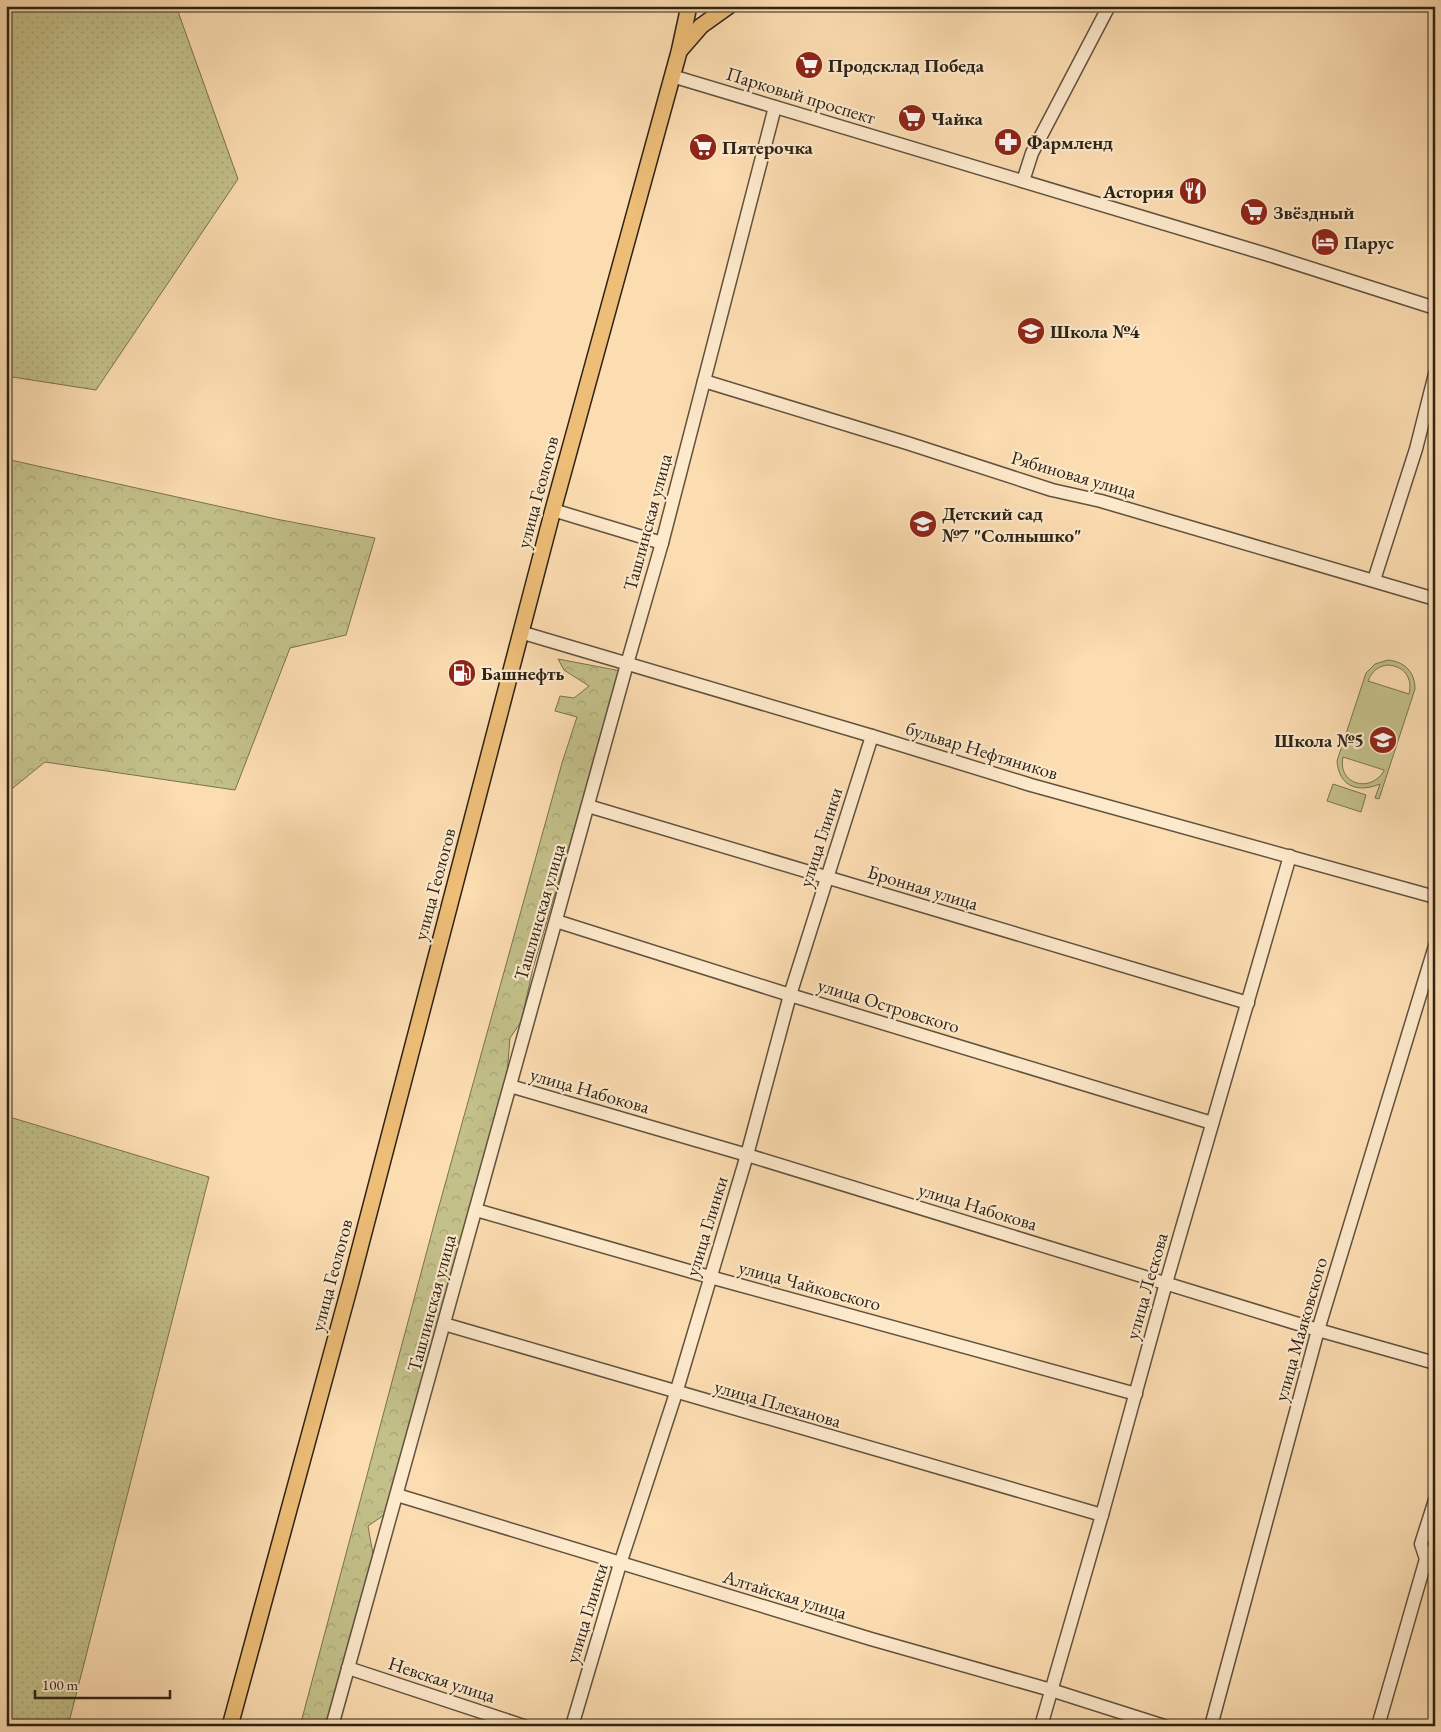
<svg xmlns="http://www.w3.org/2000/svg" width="1441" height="1732" font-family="'EB Garamond',serif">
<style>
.forest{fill:url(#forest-crowns);stroke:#787250}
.park{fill:url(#park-dots);stroke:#787250}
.pitch{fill:#c3c089;stroke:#787250;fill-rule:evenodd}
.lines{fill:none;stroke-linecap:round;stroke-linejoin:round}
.minor-casing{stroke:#61523d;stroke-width:15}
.major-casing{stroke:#2d2316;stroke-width:18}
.minor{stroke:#fde9cc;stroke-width:12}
.major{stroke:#eebe78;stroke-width:15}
.labels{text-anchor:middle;stroke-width:4.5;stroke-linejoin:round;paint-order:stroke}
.poi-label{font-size:19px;font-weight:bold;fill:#2d2316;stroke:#fde9cc;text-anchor:start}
.street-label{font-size:19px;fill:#2d2316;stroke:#fde9cc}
</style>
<defs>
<pattern id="forest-crowns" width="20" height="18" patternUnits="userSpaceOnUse" patternTransform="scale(1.25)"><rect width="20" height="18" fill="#c3c089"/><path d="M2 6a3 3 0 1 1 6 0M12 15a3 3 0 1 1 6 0" fill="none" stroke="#a8a576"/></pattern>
<pattern id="park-dots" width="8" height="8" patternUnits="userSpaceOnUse" patternTransform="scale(1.25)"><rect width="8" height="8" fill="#c3c089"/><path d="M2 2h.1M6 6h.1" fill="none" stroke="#a8a576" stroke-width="1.8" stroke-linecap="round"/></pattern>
</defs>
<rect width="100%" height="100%" fill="#fcddb1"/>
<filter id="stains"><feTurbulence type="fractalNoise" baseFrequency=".004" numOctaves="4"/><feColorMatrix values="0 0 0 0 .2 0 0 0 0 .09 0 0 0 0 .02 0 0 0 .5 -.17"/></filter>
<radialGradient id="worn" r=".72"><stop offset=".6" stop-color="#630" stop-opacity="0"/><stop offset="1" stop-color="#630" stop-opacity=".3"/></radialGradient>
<g class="forest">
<path d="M6 459 276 519 375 538 346 635 290 648 235 790 45 762 8 792 6 791Z"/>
<path d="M558 659 621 671 533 968 521 1022 510 1038 507 1074 441 1318 384 1515 368 1526 374 1560 327 1726H300L436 1217 562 763 577 717 555 711 560 696 574 698 589 686 564 670Z"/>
</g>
<g class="park">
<path d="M6 6H176L238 179 96 390 6 376Z"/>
<path d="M6 1116 209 1177 68 1726H6Z"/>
</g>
<g class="pitch">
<path d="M1388 660C1405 662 1415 672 1415 689L1379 799 1375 798 1380 784C1358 793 1339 787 1337 761L1366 673 1375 664ZM1388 665C1404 666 1413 678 1409 694L1368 681C1372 671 1378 666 1388 665ZM1343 757 1384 770V771C1370 794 1337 784 1343 757Z"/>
<path d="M1333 784 1366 795 1361 812 1327 801Z"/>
</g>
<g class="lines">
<defs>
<g id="minor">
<path d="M672 76 1269 255 1435 308"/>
<path d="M1023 181 1032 153 1109 6"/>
<path d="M704 381 907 443 1052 490 1101 501 1435 599"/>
<path d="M553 510 662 543"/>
<path d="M1374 580 1416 449 1435 374"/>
<path d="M520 632 872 736 1031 785 1435 897"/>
<path d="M588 806 1248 1003"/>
<path d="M556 921 790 995 1212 1123"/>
<path d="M510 1086 747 1155 1318 1330 1435 1363"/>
<path d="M476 1210 710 1277 1136 1394"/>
<path d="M444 1324 1102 1515"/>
<path d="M397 1495 871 1639 1051 1690 1164 1726"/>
<path d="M348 1668 524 1726"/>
<path d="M332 1726 627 664 662 543 775 107"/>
<path d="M572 1726 620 1564 676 1393 747 1155 790 995 872 736"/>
<path d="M1041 1726 1102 1515 1166 1283 1290 856"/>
<path d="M1211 1726 1318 1330 1435 946"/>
<path d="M1378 1726 1426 1559 1421 1544 1435 1500"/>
</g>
<g id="major">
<path d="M681 49 701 26 729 6"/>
<path d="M230 1726 351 1282 553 510 679 52 689 6"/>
</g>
</defs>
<use href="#minor" class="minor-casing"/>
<use href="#major" class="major-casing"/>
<use href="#minor" class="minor"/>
<use href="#major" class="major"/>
</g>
<defs>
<symbol id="supermarket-disc" viewBox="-11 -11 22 22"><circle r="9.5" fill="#8f2418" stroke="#fde9cc"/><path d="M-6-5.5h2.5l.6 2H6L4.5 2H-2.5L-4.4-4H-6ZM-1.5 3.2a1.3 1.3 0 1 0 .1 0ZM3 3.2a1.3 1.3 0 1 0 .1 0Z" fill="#fff"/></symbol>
<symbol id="pharmacy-disc" viewBox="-11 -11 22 22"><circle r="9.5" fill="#8f2418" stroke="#fde9cc"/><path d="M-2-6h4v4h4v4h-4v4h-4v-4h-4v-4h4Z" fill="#fff"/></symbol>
<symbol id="restaurant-disc" viewBox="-11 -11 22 22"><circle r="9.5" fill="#8f2418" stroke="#fde9cc"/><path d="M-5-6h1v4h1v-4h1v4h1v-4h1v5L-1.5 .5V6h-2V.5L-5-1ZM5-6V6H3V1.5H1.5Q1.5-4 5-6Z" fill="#fff"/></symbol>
<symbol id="hotel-disc" viewBox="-11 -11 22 22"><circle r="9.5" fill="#8f2418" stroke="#fde9cc"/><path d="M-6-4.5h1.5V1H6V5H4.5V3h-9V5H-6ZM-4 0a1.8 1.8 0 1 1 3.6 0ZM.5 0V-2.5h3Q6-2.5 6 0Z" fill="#fff"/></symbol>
<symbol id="school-disc" viewBox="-11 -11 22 22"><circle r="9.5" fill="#8f2418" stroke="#fde9cc"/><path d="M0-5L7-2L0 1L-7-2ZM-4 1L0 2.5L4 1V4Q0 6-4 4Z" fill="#fff"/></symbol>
<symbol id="fuel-disc" viewBox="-11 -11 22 22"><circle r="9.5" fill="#8f2418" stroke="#fde9cc"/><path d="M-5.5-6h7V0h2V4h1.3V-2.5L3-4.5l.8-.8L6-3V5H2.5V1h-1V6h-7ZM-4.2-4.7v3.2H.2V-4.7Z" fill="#fff"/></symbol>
</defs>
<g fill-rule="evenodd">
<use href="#supermarket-disc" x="793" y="49" width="32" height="32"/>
<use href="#supermarket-disc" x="896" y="102" width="32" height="32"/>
<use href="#pharmacy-disc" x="992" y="126" width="32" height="32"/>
<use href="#supermarket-disc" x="687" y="131" width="32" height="32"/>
<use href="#restaurant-disc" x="1177" y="175" width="32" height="32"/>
<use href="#supermarket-disc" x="1238" y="196" width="32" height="32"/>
<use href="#hotel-disc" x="1309" y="226" width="32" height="32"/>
<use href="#school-disc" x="1015" y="315" width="32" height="32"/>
<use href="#school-disc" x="907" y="508" width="32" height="32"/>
<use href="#fuel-disc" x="446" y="657" width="32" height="32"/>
<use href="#school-disc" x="1367" y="724" width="32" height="32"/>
</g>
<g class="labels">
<g class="poi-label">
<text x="828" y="72">Продсклад Победа</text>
<text x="931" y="125">Чайка</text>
<text x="1027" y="149">Фармленд</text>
<text x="722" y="154">Пятерочка</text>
<text x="1174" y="198" text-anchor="end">Астория</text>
<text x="1273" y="219">Звёздный</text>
<text x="1344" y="249">Парус</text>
<text x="1050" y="338">Школа №4</text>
<text x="942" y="520">Детский сад<tspan x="942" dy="22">№7 "Солнышко"</tspan></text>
<text x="481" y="680">Башнефть</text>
<text x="1364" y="747" text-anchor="end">Школа №5</text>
</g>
<g class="street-label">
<text transform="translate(801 95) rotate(17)" y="7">Парковый проспект</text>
<text transform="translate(1074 474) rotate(16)" y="7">Рябиновая улица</text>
<text transform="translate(537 492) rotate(-75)" y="7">улица Геологов</text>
<text transform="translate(647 522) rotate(-75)" y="7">Ташлинская улица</text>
<text transform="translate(982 750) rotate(17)" y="7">бульвар Нефтяников</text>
<text transform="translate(820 837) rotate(-72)" y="7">улица Глинки</text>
<text transform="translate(434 884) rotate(-75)" y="7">улица Геологов</text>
<text transform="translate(923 887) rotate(17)" y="7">Бронная улица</text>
<text transform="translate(539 912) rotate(-74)" y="7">Ташлинская улица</text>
<text transform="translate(889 1005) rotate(17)" y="7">улица Островского</text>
<text transform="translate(590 1090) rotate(16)" y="7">улица Набокова</text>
<text transform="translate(978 1206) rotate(17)" y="7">улица Набокова</text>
<text transform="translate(706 1226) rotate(-73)" y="7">улица Глинки</text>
<text transform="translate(331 1275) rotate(-75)" y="7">улица Геологов</text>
<text transform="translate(810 1285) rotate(15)" y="7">улица Чайковского</text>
<text transform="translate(1146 1286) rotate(-74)" y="7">улица Лескова</text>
<text transform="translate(431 1303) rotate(-75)" y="7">Ташлинская улица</text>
<text transform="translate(1300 1329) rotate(-74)" y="7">улица Маяковского</text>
<text transform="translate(778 1403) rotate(16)" y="7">улица Плеханова</text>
<text transform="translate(785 1594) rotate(17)" y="7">Алтайская улица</text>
<text transform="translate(586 1613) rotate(-73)" y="7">улица Глинки</text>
<text transform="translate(442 1679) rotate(18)" y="7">Невская улица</text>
</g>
</g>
<rect width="1441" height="1732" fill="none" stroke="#fcddb1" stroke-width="25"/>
<rect x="8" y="8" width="1426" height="1717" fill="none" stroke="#2d2316" stroke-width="2.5"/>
<rect x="12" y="12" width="1416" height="1707" fill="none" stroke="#2d2316"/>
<path d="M35 1690v8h135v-8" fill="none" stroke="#2d2316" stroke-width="2.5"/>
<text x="42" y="1690" font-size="15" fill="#2d2316" stroke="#fde9cc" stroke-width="4" paint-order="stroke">100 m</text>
<rect width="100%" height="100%" filter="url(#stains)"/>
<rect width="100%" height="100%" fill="url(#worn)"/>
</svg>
